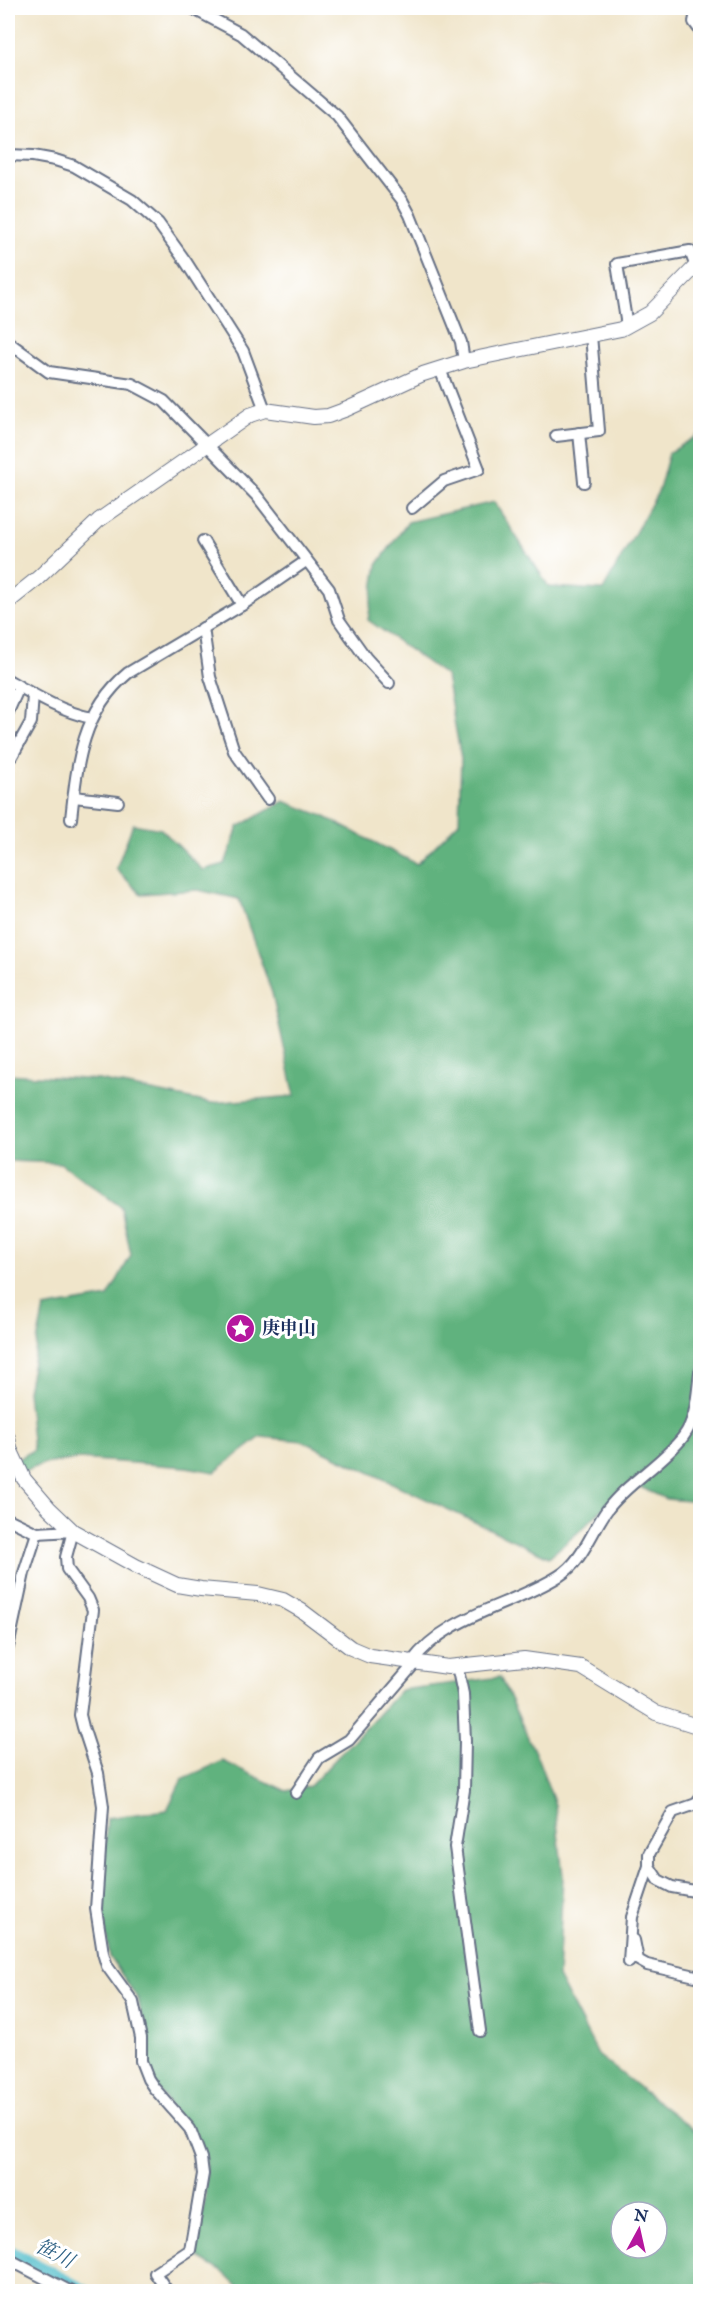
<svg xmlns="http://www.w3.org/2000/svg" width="708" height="2299" font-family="'IM FELL English','Noto Serif JP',serif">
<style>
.forest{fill:#60b27e;stroke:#3e706e;stroke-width:1.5;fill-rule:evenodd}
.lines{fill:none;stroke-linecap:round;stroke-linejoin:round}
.river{stroke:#51bdcb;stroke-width:16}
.minor-casing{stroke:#666f84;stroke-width:14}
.tertiary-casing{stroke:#666f84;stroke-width:16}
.minor{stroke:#fff;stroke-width:10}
.tertiary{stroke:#fff;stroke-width:14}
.labels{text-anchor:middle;stroke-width:6;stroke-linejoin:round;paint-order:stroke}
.poi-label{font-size:18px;font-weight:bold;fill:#1b2f5e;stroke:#fff;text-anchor:start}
.water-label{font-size:20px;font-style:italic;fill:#2e6184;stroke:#fff}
</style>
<rect width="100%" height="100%" fill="#fff"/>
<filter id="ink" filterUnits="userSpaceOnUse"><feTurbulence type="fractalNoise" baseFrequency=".0167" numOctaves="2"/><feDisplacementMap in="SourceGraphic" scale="12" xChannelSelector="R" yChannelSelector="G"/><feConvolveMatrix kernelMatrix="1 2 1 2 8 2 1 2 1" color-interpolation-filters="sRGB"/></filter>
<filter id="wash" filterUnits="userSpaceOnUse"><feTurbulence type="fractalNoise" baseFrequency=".008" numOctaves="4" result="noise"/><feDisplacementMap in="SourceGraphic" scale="24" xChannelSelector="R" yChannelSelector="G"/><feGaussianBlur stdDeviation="1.35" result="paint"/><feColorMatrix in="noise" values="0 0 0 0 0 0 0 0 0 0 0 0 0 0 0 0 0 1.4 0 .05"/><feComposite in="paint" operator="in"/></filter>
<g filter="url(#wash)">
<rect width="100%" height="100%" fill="#f0e5ca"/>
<g class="forest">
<path d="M700 434V1502L666 1499 640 1487 620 1491 582 1529 549 1557 303 1441 261 1437 215 1472 186 1467 79 1459 43 1464 8 1478V1465L33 1450 27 1391 44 1308 108 1297 131 1255 121 1207 60 1163 8 1161V1074L99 1080 210 1103 295 1096 272 993 239 899 198 890 141 894 116 869 133 824 161 829 203 870 225 864 238 827 284 801 323 816 417 864 459 822 461 758 446 676 368 620 377 565 408 522 494 502 549 587 603 590 659 490 669 453Z"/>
<path d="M500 1677 538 1759 555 1805 563 1876 558 1977 599 2056 700 2135V2291H243L223 2272 194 2255 205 2199 206 2160 145 2069 146 2038 138 1999 110 1957 101 1907 107 1818 167 1810 182 1779 223 1761 286 1791 310 1786 401 1690ZM621 2212H657V2248H621Z"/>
</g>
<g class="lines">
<path class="river" d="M8 2252 84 2292"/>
</g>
</g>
<g filter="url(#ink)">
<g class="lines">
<defs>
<g id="minor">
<path d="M192 8 241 34 337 116 402 200 410 215 461 342 464 361"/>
<path d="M697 8 694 22 700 30"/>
<path d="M8 155 33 156 55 160 74 166 132 200 158 223 186 262 243 351 265 410"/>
<path d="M8 226V227"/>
<path d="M627 326 617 264 690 251 696 267"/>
<path d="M8 342 49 372 132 384 164 401 257 496 329 589 339 620 366 658 389 683"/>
<path d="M579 433 584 482"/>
<path d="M556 436 599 431 591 335"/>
<path d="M412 508 444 481 479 469 440 369"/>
<path d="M203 541 242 605"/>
<path d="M203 628 210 677 234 751 268 799"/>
<path d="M8 680C34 695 62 712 92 718"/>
<path d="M8 712 19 687"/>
<path d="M8 753 12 756 31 722 33 695"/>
<path d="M74 797 118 802"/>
<path d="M71 819C77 763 82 711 128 673L242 605 306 561"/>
<path d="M8 1519 37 1533 73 1531 66 1557 67 1569 88 1598 93 1610 80 1715 83 1727 98 1773 103 1806 96 1909 103 1953 107 1966 133 2002 141 2038V2061L148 2079 154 2088 190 2129 201 2158 203 2174 190 2250 155 2273 168 2292"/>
<path d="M8 1647 24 1573 37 1533"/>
<path d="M411 1663C447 1614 510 1607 559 1576 583 1561 591 1532 607 1510 626 1484 663 1463 683 1437 697 1419 697 1394 700 1372"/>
<path d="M457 1666 463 1694 465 1741 464 1790 455 1847 480 2031"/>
<path d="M296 1793 319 1758 349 1740 415 1663"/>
<path d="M700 1799 696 1804 673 1812 649 1854V1866L658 1880 672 1887 700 1892"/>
<path d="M634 1940 638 1960 647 1965 700 1977"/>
<path d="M629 1962 632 1917 649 1866"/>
<path d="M8 2259 71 2292"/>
</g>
<g id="tertiary">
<path d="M8 602 38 578 99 520 250 415 265 410 314 417 328 416 347 409 423 374 464 361 621 329 650 313 700 262"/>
<path d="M8 1438 10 1449 24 1479 49 1508 73 1531 136 1566 177 1585 201 1589 258 1594 283 1600 302 1611 351 1648 370 1656 448 1667 524 1659 581 1667 656 1713 700 1727"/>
</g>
</defs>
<use href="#minor" class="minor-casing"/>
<use href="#tertiary" class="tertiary-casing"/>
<use href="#minor" class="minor"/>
<use href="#tertiary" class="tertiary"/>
</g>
</g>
<defs>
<symbol id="sight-disc" viewBox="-11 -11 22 22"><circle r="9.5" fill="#b5179e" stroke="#fff"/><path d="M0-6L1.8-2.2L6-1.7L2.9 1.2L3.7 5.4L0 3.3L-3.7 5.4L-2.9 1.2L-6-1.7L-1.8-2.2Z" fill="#fff"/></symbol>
</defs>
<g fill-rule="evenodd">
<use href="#sight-disc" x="224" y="1312" width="33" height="33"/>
</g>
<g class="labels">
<g class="poi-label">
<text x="262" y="1334">庚申山</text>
</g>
<g class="water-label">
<text transform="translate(55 2253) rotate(27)" y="7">笹川</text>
</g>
</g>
<rect width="708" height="2299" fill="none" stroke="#fff" stroke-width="30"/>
<g transform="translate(639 2230) rotate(8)"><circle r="28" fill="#ffffff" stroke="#a4acbf" stroke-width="1.5"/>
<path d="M0-4.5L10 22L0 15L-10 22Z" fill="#b5179e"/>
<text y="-9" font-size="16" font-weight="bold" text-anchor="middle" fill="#1b2f5e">N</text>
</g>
</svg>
